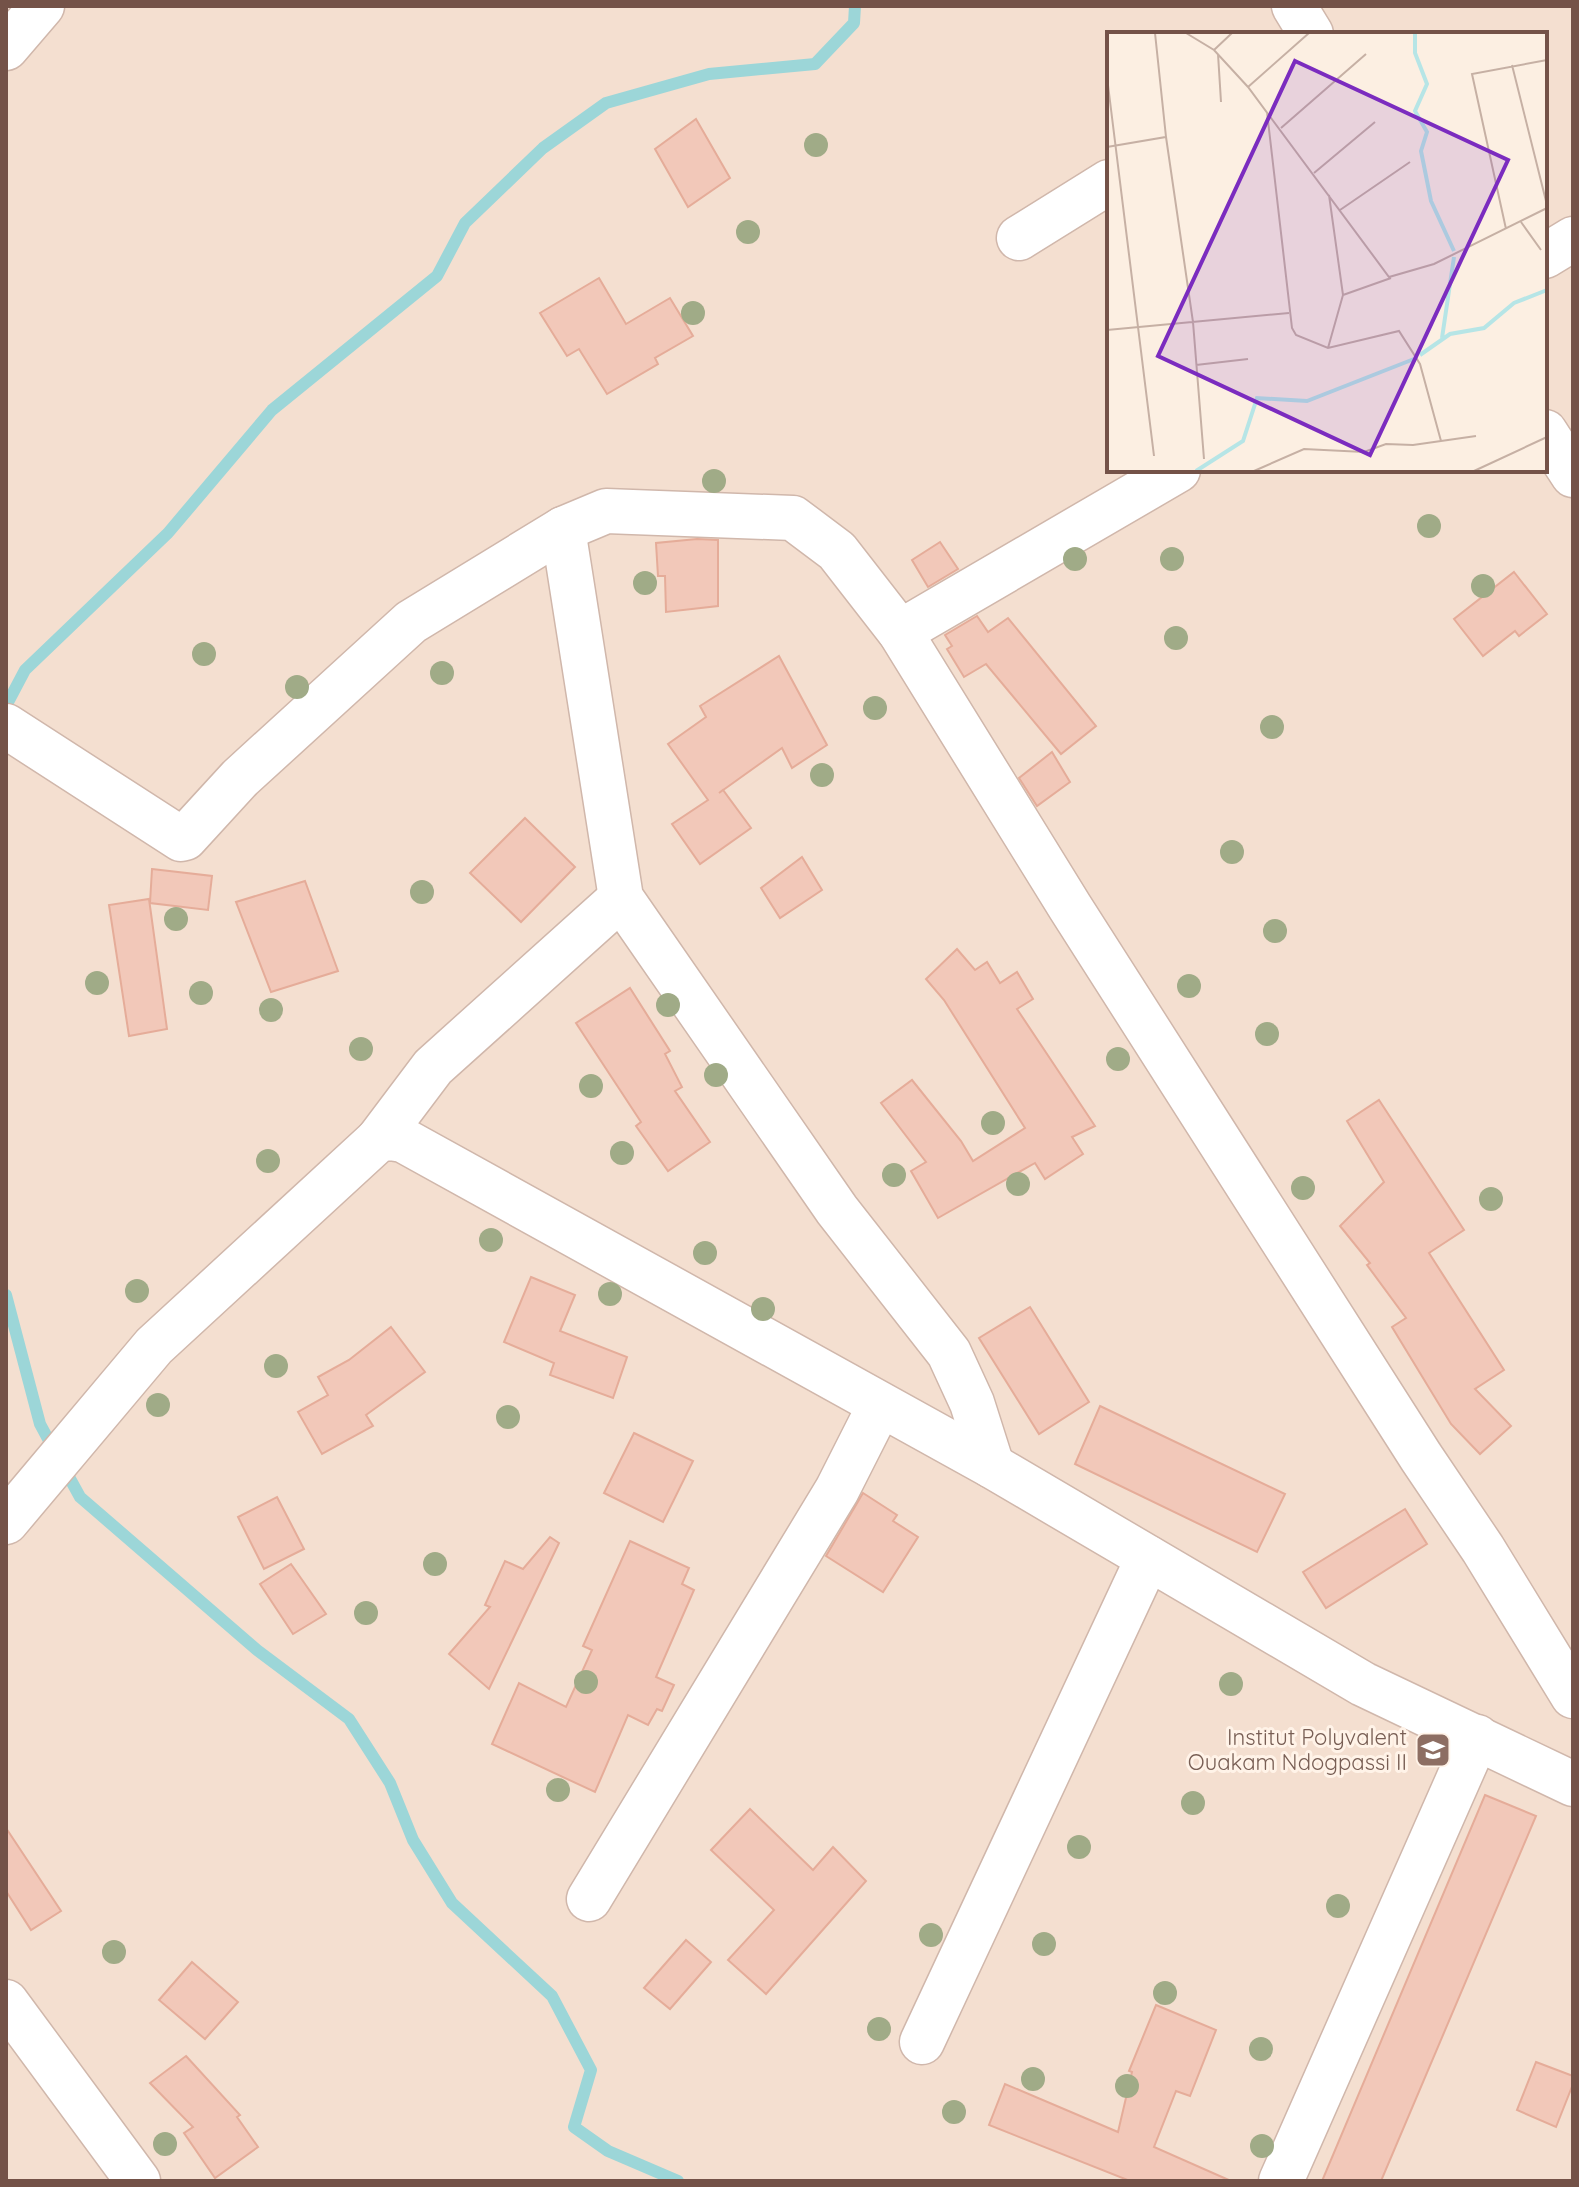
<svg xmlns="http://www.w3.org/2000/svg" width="1579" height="2187" font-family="Quicksand,sans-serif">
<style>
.residential{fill:#f4dfd0;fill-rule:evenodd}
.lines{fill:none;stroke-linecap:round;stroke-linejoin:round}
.stream{stroke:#9cd6d8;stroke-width:12}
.building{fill:#f2c8b9;stroke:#e5ac99;stroke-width:2}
.minor-casing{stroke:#d0b7ab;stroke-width:47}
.minor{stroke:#fff;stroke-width:44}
.tree{fill:#a0ab87}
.labels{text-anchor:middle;stroke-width:6;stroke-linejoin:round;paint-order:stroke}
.education-label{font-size:22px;fill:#785e54;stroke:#fff3e8;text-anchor:end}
.inset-river{fill:none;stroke:#b6e5e6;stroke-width:4}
.inset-road{fill:none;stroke:#c6b0a4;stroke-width:2}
.view{fill:#7b2cbf;fill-opacity:0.15;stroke:#7b2cbf;stroke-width:4}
.inset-edge{fill:none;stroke:#745248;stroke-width:4}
</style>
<rect width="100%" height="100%" fill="#fcefe2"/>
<path class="residential" d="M6 6H1573V2181H6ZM1109 34H1545V470H1109Z"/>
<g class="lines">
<g class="stream">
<path d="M6 706 25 670 168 533 272 410 437 276 465 223 543 148 606 103 709 74 815 64 854 23 855 6"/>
<path d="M6 1295 40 1424 54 1450"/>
<path d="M63 1466 80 1497 257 1650 349 1719 390 1783 413 1840 452 1903 552 1996 591 2070 574 2127 608 2151 678 2181"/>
</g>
</g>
<g class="building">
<path d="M696 119 730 178 688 207 655 149Z"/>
<path d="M599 278 626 324 670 298 693 336 655 358 658 364 607 394 579 349 567 356 540 313Z"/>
<path d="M697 539 718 540V606L666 612 665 576H658L656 543Z"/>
<path d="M940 542 958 569 928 587 912 560Z"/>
<path d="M1514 572 1547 614 1519 636 1515 631 1483 656 1454 619Z"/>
<path d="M977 616 988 632 1008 618 1096 726 1061 754 986 664 964 677 947 649 952 646 945 635Z"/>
<path d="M779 656 827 745 792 768 782 748 719 793 723 790 751 828 700 864 672 824 708 800 668 744 706 717 700 706Z"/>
<path d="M1052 752 1070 782 1037 806 1019 778Z"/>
<path d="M525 818 575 867 521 922 470 873Z"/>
<path d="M802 857 822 890 780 918 761 888Z"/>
<path d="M152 869 212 876 208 910 150 903Z"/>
<path d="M305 881 338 971 271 992 236 902Z"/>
<path d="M149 899 167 1029 129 1036 109 905Z"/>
<path d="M957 949 975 970 987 962 1000 983 1017 972 1033 999 1017 1009 1095 1126 1072 1137 1083 1154 1045 1179 1035 1163 938 1218 911 1171 926 1162 881 1103 912 1080 961 1141 973 1161 1025 1128 944 1000 926 979Z"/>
<path d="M630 988 670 1051 665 1054 682 1087 675 1091 710 1142 668 1171 636 1126 641 1122 576 1023Z"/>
<path d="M1379 1100 1464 1230 1429 1253 1504 1370 1475 1389 1511 1426 1480 1454 1451 1424 1392 1327 1406 1318 1367 1265 1370 1263 1340 1226 1384 1182 1347 1121Z"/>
<path d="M531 1277 575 1295 560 1331 627 1357 613 1398 550 1375 554 1363 504 1342Z"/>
<path d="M1030 1307 1089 1402 1039 1434 979 1338Z"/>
<path d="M391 1327 425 1372 366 1415 373 1426 322 1454 298 1412 328 1395 318 1377 349 1360Z"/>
<path d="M1100 1406 1285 1494 1257 1552 1075 1464Z"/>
<path d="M634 1433 693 1461 663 1522 604 1493Z"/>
<path d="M863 1493 897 1515 893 1521 918 1537 883 1592 826 1556Z"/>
<path d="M277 1497 304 1549 264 1569 238 1517Z"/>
<path d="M1405 1509 1427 1544 1326 1608 1303 1572Z"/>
<path d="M550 1537 559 1543 489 1689 449 1654 490 1607 485 1605 505 1561 523 1569Z"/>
<path d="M630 1541 689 1568 682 1584 694 1590 656 1677 674 1685 662 1711 657 1709 648 1725 628 1715 595 1792 492 1744 519 1683 566 1707 592 1650 583 1646Z"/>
<path d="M291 1564 326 1614 293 1634 260 1584Z"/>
<path d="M1485 1795 1536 1816 1381 2181H1322Z"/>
<path d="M750 1809 813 1870 833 1847 866 1881 766 1994 728 1960 774 1910 711 1850Z"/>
<path d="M6 1828 61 1911 31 1930 6 1891Z"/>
<path d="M686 1940 711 1962 670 2009 644 1988Z"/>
<path d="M192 1962 238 2002 205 2039 159 2000Z"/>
<path d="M1156 2005 1216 2030 1190 2096 1176 2091 1154 2147 1231 2181H1130L989 2125 1005 2084 1118 2132 1132 2072 1129 2071Z"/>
<path d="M186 2056 240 2115 237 2117 258 2147 215 2178 184 2133 193 2127 150 2083Z"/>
<path d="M1536 2062 1573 2076V2084L1556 2127 1517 2110Z"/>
</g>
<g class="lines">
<defs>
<g id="minor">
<path d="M1294 6 1311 34"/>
<path d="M6 48 42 6"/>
<path d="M1019 238 1109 182"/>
<path d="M1545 256 1573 239"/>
<path d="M1545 432 1573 475"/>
<path d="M563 529 621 898 837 1210 949 1353 972 1403 992 1466"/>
<path d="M900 632 1178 470"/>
<path d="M6 726 181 839 185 838 240 778 411 622 563 529 606 511 793 518 837 551 900 632 1070 907 1421 1457 1483 1549 1573 1696"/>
<path d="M378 1140 433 1067 621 898"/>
<path d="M6 1522 154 1346 378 1140 390 1138 403 1140 992 1466 1363 1684 1573 1784"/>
<path d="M589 1899 837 1490 880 1405"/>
<path d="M6 2002 138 2181"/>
<path d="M922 2042 1148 1558"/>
<path d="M1281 2181 1477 1737"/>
</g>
</defs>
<use href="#minor" class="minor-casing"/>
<use href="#minor" class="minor"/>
</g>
<g class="tree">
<circle cx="816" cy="145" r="12"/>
<circle cx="748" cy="232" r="12"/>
<circle cx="693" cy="313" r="12"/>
<circle cx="714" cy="481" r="12"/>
<circle cx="1429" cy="526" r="12"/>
<circle cx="1075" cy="559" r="12"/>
<circle cx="1172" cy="559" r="12"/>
<circle cx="645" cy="583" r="12"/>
<circle cx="1483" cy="586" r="12"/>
<circle cx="1176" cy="638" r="12"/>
<circle cx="204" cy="654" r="12"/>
<circle cx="442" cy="673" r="12"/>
<circle cx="297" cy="687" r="12"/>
<circle cx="875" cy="708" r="12"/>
<circle cx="1272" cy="727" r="12"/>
<circle cx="822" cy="775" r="12"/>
<circle cx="1232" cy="852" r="12"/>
<circle cx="422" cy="892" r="12"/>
<circle cx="176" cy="919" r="12"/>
<circle cx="1275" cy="931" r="12"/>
<circle cx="97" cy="983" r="12"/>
<circle cx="1189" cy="986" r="12"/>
<circle cx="201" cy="993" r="12"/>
<circle cx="668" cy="1005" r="12"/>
<circle cx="271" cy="1010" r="12"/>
<circle cx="1267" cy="1034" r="12"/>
<circle cx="361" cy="1049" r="12"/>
<circle cx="1118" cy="1059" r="12"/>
<circle cx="716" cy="1075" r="12"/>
<circle cx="591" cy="1086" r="12"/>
<circle cx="993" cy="1123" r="12"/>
<circle cx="622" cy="1153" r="12"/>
<circle cx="268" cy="1161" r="12"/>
<circle cx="894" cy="1175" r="12"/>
<circle cx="1018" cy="1184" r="12"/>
<circle cx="1303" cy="1188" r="12"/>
<circle cx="1491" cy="1199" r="12"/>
<circle cx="491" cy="1240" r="12"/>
<circle cx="705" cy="1253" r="12"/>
<circle cx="137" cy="1291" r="12"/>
<circle cx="610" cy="1294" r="12"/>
<circle cx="763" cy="1309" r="12"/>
<circle cx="276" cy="1366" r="12"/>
<circle cx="158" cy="1405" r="12"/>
<circle cx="508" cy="1417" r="12"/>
<circle cx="435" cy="1564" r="12"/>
<circle cx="366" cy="1613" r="12"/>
<circle cx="586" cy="1682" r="12"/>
<circle cx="1231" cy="1684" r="12"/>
<circle cx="558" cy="1790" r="12"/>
<circle cx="1193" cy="1803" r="12"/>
<circle cx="1079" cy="1847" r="12"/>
<circle cx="1338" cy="1906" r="12"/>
<circle cx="931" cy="1935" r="12"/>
<circle cx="1044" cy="1944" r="12"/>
<circle cx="114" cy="1952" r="12"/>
<circle cx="1165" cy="1993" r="12"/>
<circle cx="879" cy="2029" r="12"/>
<circle cx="1261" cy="2049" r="12"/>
<circle cx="1033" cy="2079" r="12"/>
<circle cx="1127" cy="2086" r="12"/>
<circle cx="954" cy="2112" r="12"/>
<circle cx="165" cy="2144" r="12"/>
<circle cx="1262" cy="2146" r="12"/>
</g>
<defs>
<symbol id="school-square" viewBox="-11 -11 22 22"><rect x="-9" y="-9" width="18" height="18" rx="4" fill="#8d6e63" stroke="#fff3e8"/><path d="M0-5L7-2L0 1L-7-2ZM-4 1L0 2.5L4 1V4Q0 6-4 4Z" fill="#fff"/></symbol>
</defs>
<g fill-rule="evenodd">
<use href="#school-square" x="1413" y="1730" width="40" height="40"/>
</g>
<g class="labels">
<g class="education-label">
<text x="1407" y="1745">Institut Polyvalent<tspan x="1407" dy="25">Ouakam Ndogpassi II</tspan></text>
</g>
</g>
<g transform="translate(1107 32)">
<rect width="440" height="440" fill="#fcefe2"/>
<path class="inset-river" d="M308 1V21L320 52 308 79 320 100 314 119 324 169 347 219M335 306 347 225M313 323 343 302 377 296 407 271 440 258M89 439 136 409 150 366 200 369 307 327"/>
<path class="inset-road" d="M48 1 59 105M79 1 107 18 141 55 282 245 327 232 440 176M107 18 125 1M111 22 114 70M405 33 440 173M0 45 47 424M141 55 202 1M160 80 185 296 189 303 221 316 292 299 313 332 334 409M174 96 259 22M0 115 59 105 86 290 97 427M207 141 268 90M233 178 303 130M414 190 434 218M399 197 365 42 440 28M236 263 284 246M0 298 182 281M221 316 236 263 222 163M89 333 141 327M147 439 197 417 257 420 279 412 306 413 369 404M367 439 440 405"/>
<path class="view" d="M188 29 401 128 263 423 51 324Z"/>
<rect width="440" height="440" class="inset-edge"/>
</g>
<rect width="1579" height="2187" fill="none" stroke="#745248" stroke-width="16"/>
</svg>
